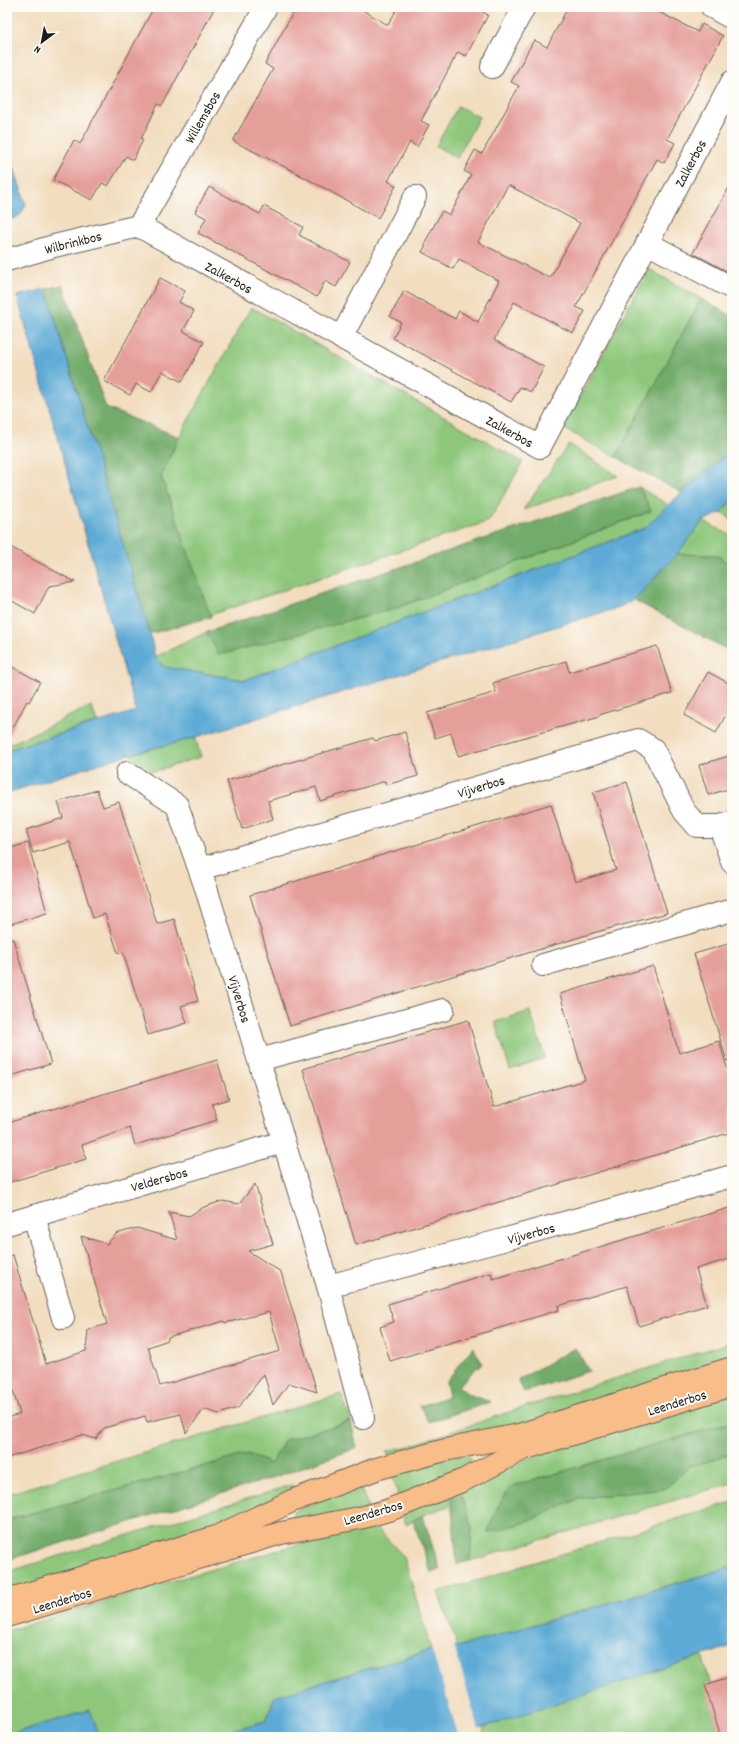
<svg xmlns="http://www.w3.org/2000/svg" width="739" height="1744" font-family="Dekko,sans-serif">
<style>
.green{fill:#8ec77b;stroke:#55724c}
.forest{fill:#72ac6b;stroke:#476444}
.water{fill:#5baad5;stroke:#3c6378}
.pier{fill:#f2ddbf}
.building{fill:#e59f9b;fill-rule:evenodd}
.lines{fill:none;stroke-linecap:round;stroke-linejoin:round}
.minor-casing{stroke:#676055;stroke-width:24}
.major-casing{stroke:#676055;stroke-width:24}
.minor{stroke:#fff;stroke-width:22}
.major{stroke:#f9bd89;stroke-width:22}
.labels{text-anchor:middle;stroke-width:4;stroke-linejoin:round;paint-order:stroke}
.street-label{font-size:14px;fill:#1c1c1c;stroke:#fdfcf7}
</style>
<rect width="100%" height="100%" fill="#fdfcf7"/>
<filter id="ink" filterUnits="userSpaceOnUse"><feTurbulence type="fractalNoise" baseFrequency=".025" numOctaves="2"/><feDisplacementMap in="SourceGraphic" scale="8" xChannelSelector="R" yChannelSelector="G"/><feConvolveMatrix kernelMatrix="1 2 1 2 8 2 1 2 1" color-interpolation-filters="sRGB"/></filter>
<filter id="wash" filterUnits="userSpaceOnUse"><feTurbulence type="fractalNoise" baseFrequency=".012" numOctaves="4" result="noise"/><feDisplacementMap in="SourceGraphic" scale="16" xChannelSelector="R" yChannelSelector="G"/><feGaussianBlur stdDeviation="0.9" result="paint"/><feColorMatrix in="noise" values="0 0 0 0 0 0 0 0 0 0 0 0 0 0 0 0 0 1.4 0 .05"/><feComposite in="paint" operator="in"/></filter>
<g filter="url(#wash)">
<rect width="100%" height="100%" fill="#f2ddbf"/>
<g class="green">
<path d="M458 106 479 117 457 158 436 146Z"/>
<path d="M649 269 701 299 616 457 563 428Z"/>
<path d="M251 307 523 462 489 521 210 615 161 476 179 437Z"/>
<path d="M569 444 618 476 523 510Z"/>
<path d="M639 487 668 505 645 528 245 680 164 667 155 657 207 632 219 654 394 609 651 511Z"/>
<path d="M732 500V519L721 513Z"/>
<path d="M703 521 732 536V566L715 555 677 554Z"/>
<path d="M91 706 97 722 7 750V744L17 741Z"/>
<path d="M195 737 201 757 142 775 134 769 131 754Z"/>
<path d="M530 1011 545 1058 510 1070 495 1022Z"/>
<path d="M732 1342V1362L511 1432 389 1458 387 1451 409 1446 524 1407Z"/>
<path d="M341 1394 351 1421 285 1440 271 1464 248 1454 7 1520V1494Z"/>
<path d="M732 1395V1422L510 1487 487 1532 523 1523 581 1498 665 1489 687 1468 732 1453V1483L470 1561 472 1527 453 1505 425 1514 406 1524 402 1514 534 1456Z"/>
<path d="M467 1454 471 1459 469 1468 399 1499 391 1470Z"/>
<path d="M359 1484 369 1509 297 1522 293 1518V1512Z"/>
<path d="M292 1485 294 1495 243 1518 7 1592V1572Z"/>
<path d="M732 1502V1567L458 1647 438 1592Z"/>
<path d="M374 1525 404 1557 431 1650 275 1696 266 1721 204 1737H100L90 1710 7 1735V1631L161 1584 348 1530Z"/>
<path d="M702 1655 726 1737H485L483 1727Z"/>
</g>
<g class="forest">
<path d="M63 285 106 408 179 437 161 476 211 617 150 634 46 289Z"/>
<path d="M701 299 732 316V449L682 493 616 457Z"/>
<path d="M639 487 651 511 394 609 219 655 207 632Z"/>
<path d="M677 554 716 555 732 566V652L634 600Z"/>
<path d="M473 1347 482 1363 458 1386 468 1394 491 1402 429 1422 420 1406 449 1396 446 1382Z"/>
<path d="M575 1348 589 1371 524 1392 518 1380Z"/>
<path d="M351 1421 357 1448 269 1479 7 1560V1520L248 1454 271 1464 285 1440Z"/>
<path d="M732 1422V1453L687 1468 665 1489 581 1498 523 1523 487 1533 498 1507 510 1487Z"/>
<path d="M462 1495 472 1527 470 1561 457 1564 451 1499Z"/>
<path d="M423 1516 440 1570 431 1573 413 1520Z"/>
</g>
<g class="water">
<path d="M7 145 26 205 21 214 14 219 7 217Z"/>
<path d="M46 289 150 634 155 657 164 667 245 680 645 528 668 505 732 449V500L721 513 703 521 677 554 636 598 620 607 180 742 130 754 7 793V750L136 711 17 296Z"/>
<path d="M732 1567V1646L457 1736 452 1737H204L266 1721 275 1696 431 1650 458 1647Z"/>
<path d="M90 1710 100 1737H7V1735Z"/>
</g>
<path class="pier" d="M454 1646 479 1730 459 1737 431 1648Z"/>
<g id="blocks">
<g class="building">
<path d="M154 7H215L162 106 158 104 141 139 143 140 133 160 126 156 108 186 102 183 92 200 53 180 74 140 80 144Z"/>
<path d="M296 7H357L388 25 398 7H473L488 15 466 56 458 52 421 121 429 125 417 147 410 142 388 181 396 186 378 218 295 172 233 141 273 69 265 64Z"/>
<path d="M568 7H649L698 32 702 24 723 36 667 139 675 143 664 163 657 159 576 307 585 311 573 333 514 302 494 340 544 367 531 392 520 387 511 402 393 338 401 322 390 317 404 291 455 319 459 311 478 322 499 281 459 259 453 269 422 252 426 245 424 244 442 211 450 215 471 175 464 171 475 150 482 154 519 86 511 82 534 40 547 47ZM508 185 580 223 550 278 478 242Z"/>
<path d="M732 182V274L693 253Z"/>
<path d="M209 187 260 214 264 206 303 227 299 235 350 262 336 287 325 281 317 297 198 233 206 218 195 212Z"/>
<path d="M160 278 185 291 179 302 194 311 183 331 204 342 182 382 162 371 151 392 136 384 130 395 104 381Z"/>
<path d="M7 545 25 555 75 582 49 586 35 614 7 598Z"/>
<path d="M657 646 672 693 599 715 600 716 458 756 451 733 435 738 427 713 496 692 493 683 566 661 569 672Z"/>
<path d="M7 664 40 682 29 702 27 701 7 739Z"/>
<path d="M708 672 732 685V704L716 733 684 715Z"/>
<path d="M405 732 418 776 386 785 385 781 320 801 316 787 268 801 273 819 242 829 227 781 373 738 375 741Z"/>
<path d="M732 755V788L708 795 699 765Z"/>
<path d="M627 782 667 913 593 933 290 1026 250 895 551 804 575 882 616 870 593 792Z"/>
<path d="M97 790 103 807 119 802 157 924 174 919 198 1001 181 1006 187 1023 148 1035 123 952 118 953 105 914 93 918 70 842 33 853 26 830 63 818 58 802Z"/>
<path d="M28 843 47 913 7 925V849Z"/>
<path d="M7 939H13L51 1064 7 1077Z"/>
<path d="M728 944 732 956V1060L727 1061 694 954Z"/>
<path d="M653 966 679 1053 719 1041 732 1084V1132L356 1245 303 1069 468 1020 494 1107 585 1080 560 994Z"/>
<path d="M217 1060 229 1099 212 1104 217 1120 135 1145 130 1128 82 1145 86 1159 7 1183V1123Z"/>
<path d="M255 1184 273 1244 248 1251 281 1272 317 1392 289 1383 273 1405 264 1374 238 1408 219 1414 204 1409 186 1433 181 1414 147 1422 145 1416 104 1428 96 1439 82 1435 7 1458V1418L20 1414 7 1371V1256L13 1255 46 1364 86 1351 88 1330 107 1324 81 1236 107 1244 116 1234 137 1228 177 1240 169 1212 189 1216 204 1207 222 1201 239 1204ZM269 1312 280 1351 160 1386 148 1347 168 1340V1337L224 1321 225 1323Z"/>
<path d="M732 1207V1258L696 1269 707 1305 639 1326 627 1286 558 1306 559 1310 390 1361 380 1327 394 1322 388 1304 491 1273 493 1279Z"/>
<path d="M732 1676V1737H721L705 1685Z"/>
</g>
</g>
</g>
<g filter="url(#ink)">
<use href="#blocks" fill-opacity="0" stroke="#676055" stroke-width="1"/>
<g class="lines">
<defs>
<g id="minor">
<path d="M712 7 732 18"/>
<path d="M492 67 524 7"/>
<path d="M139 226 540 447 732 82"/>
<path d="M139 226 266 7"/>
<path d="M647 243 732 288"/>
<path d="M7 260 54 246 139 226"/>
<path d="M341 338 415 197"/>
<path d="M127 773 177 805 206 888 328 1286 363 1418"/>
<path d="M720 826 732 862"/>
<path d="M200 869 638 740 653 749 684 811 697 826H720L732 823"/>
<path d="M543 965 732 910"/>
<path d="M259 1060 443 1010"/>
<path d="M34 1216 63 1318"/>
<path d="M7 1224 283 1142"/>
<path d="M328 1286 499 1241 732 1176"/>
</g>
<g id="major">
<path d="M7 1600 216 1537 292 1501 376 1469 445 1450 519 1435 732 1368"/>
<path d="M7 1616 281 1533 364 1517 389 1510 464 1480 523 1449 732 1385"/>
</g>
</defs>
<use href="#minor" class="minor-casing"/>
<use href="#major" class="major-casing"/>
<use href="#minor" class="minor"/>
<use href="#major" class="major"/>
</g>
</g>
<g class="labels">
<g class="street-label">
<text transform="translate(202 117) rotate(-60)" y="5">Willemsbos</text>
<text transform="translate(690 163) rotate(-62)" y="5">Zalkerbos</text>
<text transform="translate(73 242) rotate(-14)" y="5">Wilbrinkbos</text>
<text transform="translate(229 277) rotate(29)" y="5">Zalkerbos</text>
<text transform="translate(510 431) rotate(29)" y="5">Zalkerbos</text>
<text transform="translate(481 786) rotate(-17)" y="5">Vijverbos</text>
<text transform="translate(240 999) rotate(73)" y="5">Vijverbos</text>
<text transform="translate(159 1179) rotate(-16)" y="5">Veldersbos</text>
<text transform="translate(531 1233) rotate(-15)" y="5">Vijverbos</text>
<text transform="translate(677 1402) rotate(-17)" y="5">Leenderbos</text>
<text transform="translate(373 1512) rotate(-16)" y="5">Leenderbos</text>
<text transform="translate(62 1600) rotate(-17)" y="5">Leenderbos</text>
</g>
</g>
<rect width="739" height="1744" fill="none" stroke="#fdfcf7" stroke-width="24"/>
<g transform="translate(42 42) rotate(212)" stroke="#fdfcf7" stroke-width="3" paint-order="stroke">
<path d="M0-3L7 15L0 10L-7 15Z" fill="#1c1c1c"/>
<text y="-6" font-size="11" font-weight="bold" text-anchor="middle" fill="#1c1c1c">N</text>
</g>
</svg>
